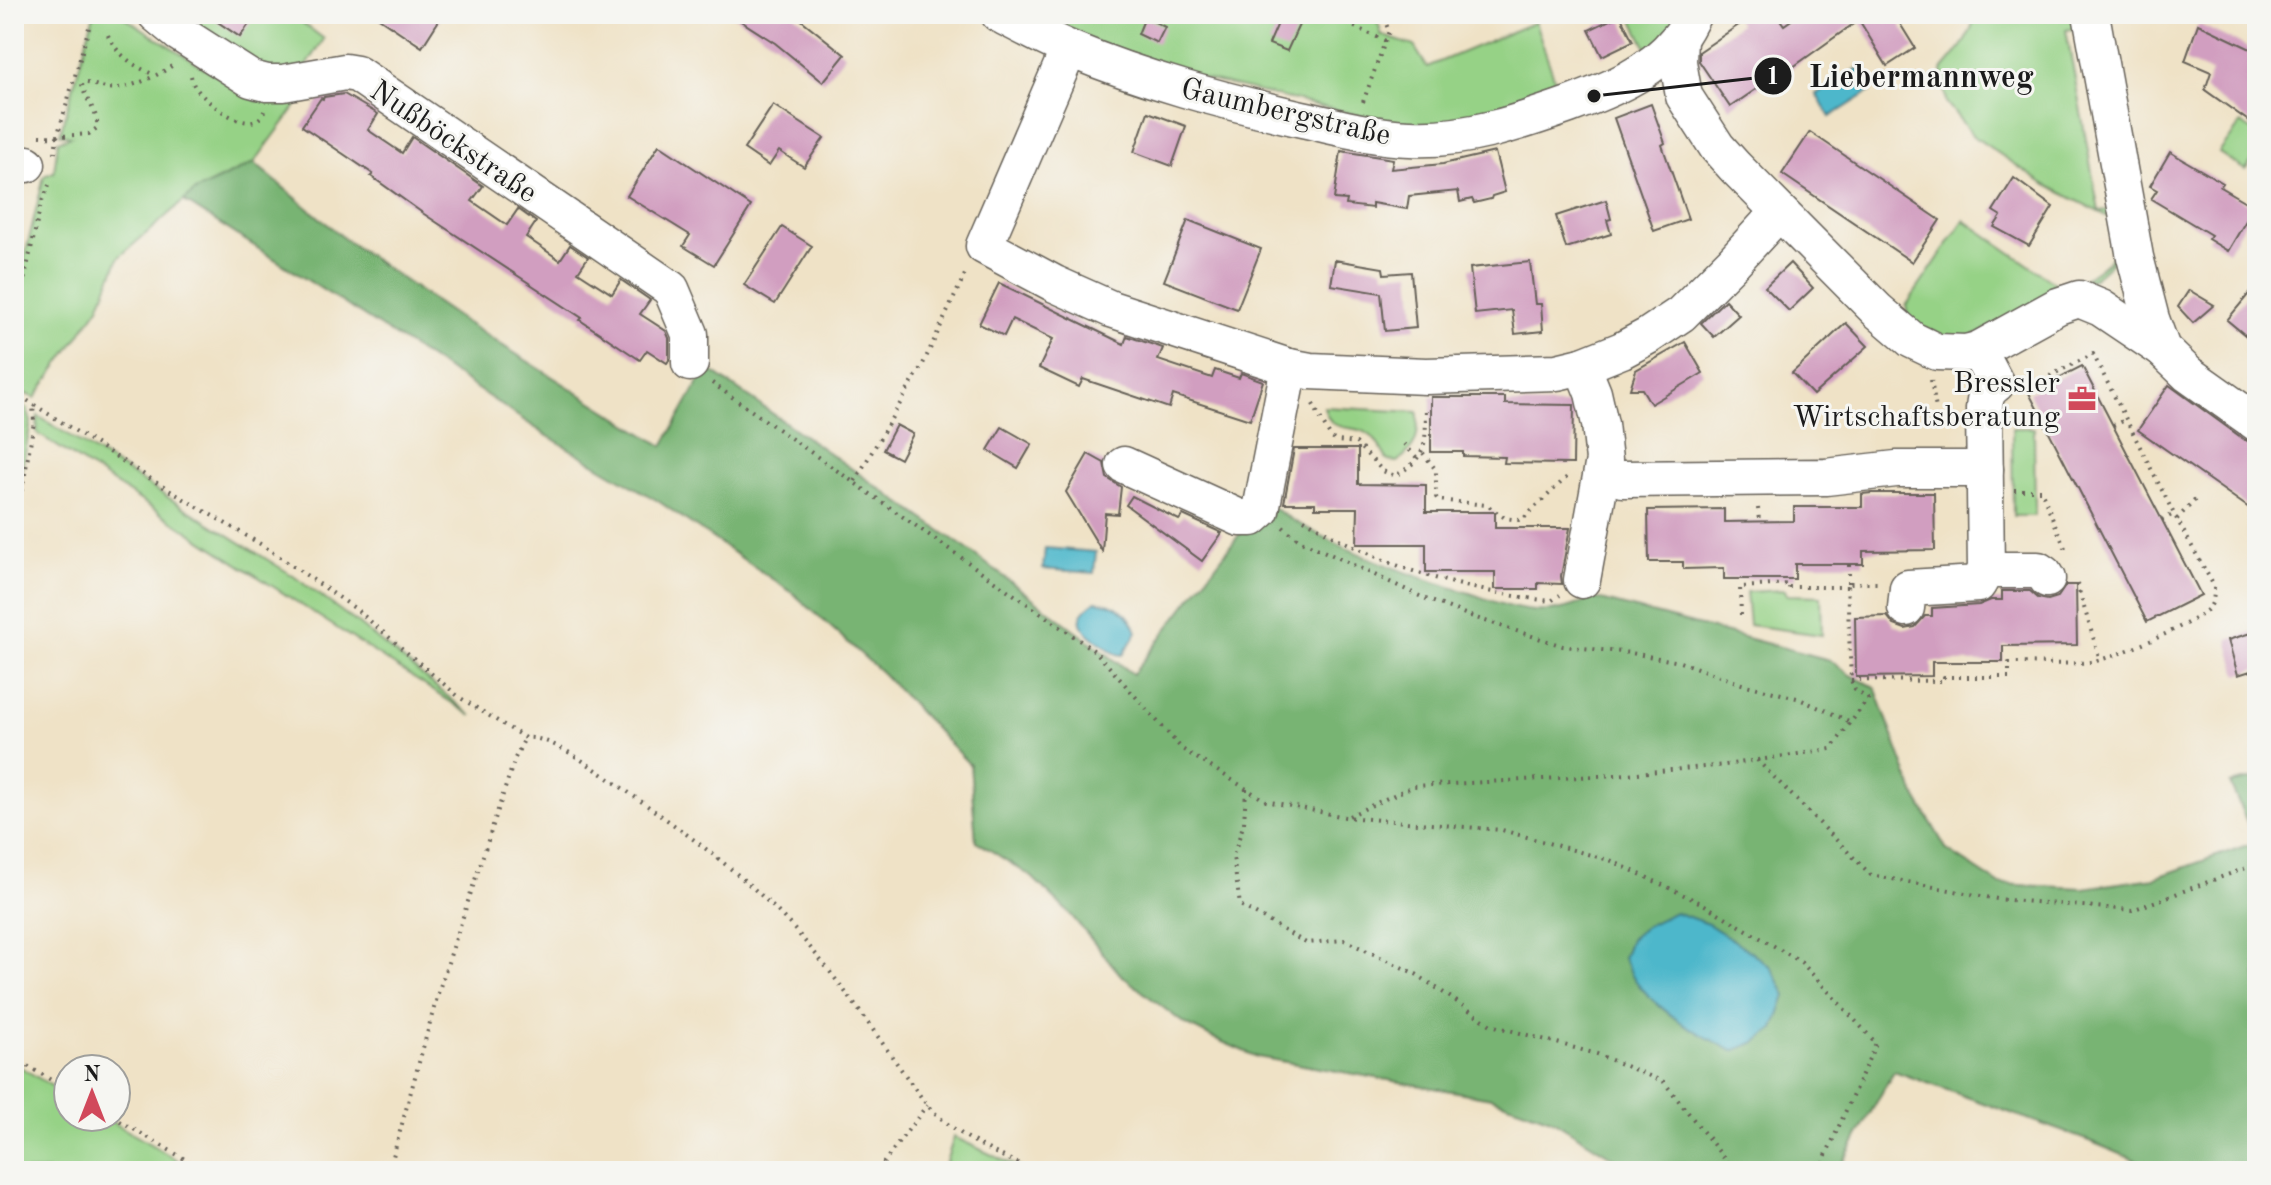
<svg xmlns="http://www.w3.org/2000/svg" width="2271" height="1185" font-family="'Old Standard TT',serif">
<style>
.green{fill:#96d286;stroke:#597751;stroke-width:2}
.forest{fill:#78b473;stroke:#4a6848;stroke-width:2}
.water{fill:#4eb7cb;stroke:#356a74;stroke-width:2}
.building{fill:#d19ec0}
.lines{fill:none;stroke-linecap:round;stroke-linejoin:round}
.minor-casing{stroke:#666158;stroke-width:39}
.path{stroke:#666158;stroke-width:4;stroke-dasharray:2 6;stroke-linecap:butt}
.minor{stroke:#fff;stroke-width:36}
.labels{text-anchor:middle;stroke-width:6;stroke-linejoin:round;paint-order:stroke}
.street-label{font-size:30px;fill:#1c1c1c;stroke:#f6f6f2}
.poi-label{font-size:30px;fill:#1c1c1c;stroke:#f6f6f2;text-anchor:end}
.leader{fill:none;stroke:#1c1c1c;stroke-width:3}
.callout-dot{fill:#1c1c1c;stroke:#f6f6f2;stroke-width:3}
.mark-label{font-size:24px;text-anchor:middle;font-weight:bold;fill:#fff}
.callout-label{font-size:32px;text-anchor:middle;font-weight:bold;fill:#1c1c1c;stroke:#f6f6f2;stroke-width:6;stroke-linejoin:round;paint-order:stroke}
</style>
<rect width="100%" height="100%" fill="#f6f6f2"/>
<filter id="ink" filterUnits="userSpaceOnUse"><feTurbulence type="fractalNoise" baseFrequency=".0125" numOctaves="2"/><feDisplacementMap in="SourceGraphic" scale="16" xChannelSelector="R" yChannelSelector="G"/><feConvolveMatrix kernelMatrix="1 2 1 2 8 2 1 2 1" color-interpolation-filters="sRGB"/></filter>
<filter id="wash" filterUnits="userSpaceOnUse"><feTurbulence type="fractalNoise" baseFrequency=".006" numOctaves="4" result="noise"/><feDisplacementMap in="SourceGraphic" scale="32" xChannelSelector="R" yChannelSelector="G"/><feGaussianBlur stdDeviation="1.8" result="paint"/><feColorMatrix in="noise" values="0 0 0 0 0 0 0 0 0 0 0 0 0 0 0 0 0 1.4 0 .05"/><feComposite in="paint" operator="in"/></filter>
<g filter="url(#wash)">
<rect width="100%" height="100%" fill="#efe2c6"/>
<g class="green">
<path d="M94 14H119L257 101 264 95 285 93 299 102 254 163 195 191 119 257 99 307 35 398 14 389V302L44 176 54 172 58 141 71 136 60 134Z"/>
<path d="M174 14H291L324 39 306 67 267 74Z"/>
<path d="M1025 14H1373L1380 28 1381 35 1414 46 1427 67 1535 22 1561 97 1514 112 1409 127 1162 69Z"/>
<path d="M1630 14H1683L1649 53Z"/>
<path d="M1973 14H2081L2083 27 2066 30 2099 211 2119 209C2120 248 2125 255 2091 280L2084 279C2114 259 2119 255 2113 219L2044 184 1973 136 1946 102 1942 70C1953 57 1977 31 1973 14Z"/>
<path d="M2241 123 2257 134V155L2245 170 2219 153Z"/>
<path d="M1964 220 2065 290 1961 342 1909 323 1906 306Z"/>
<path d="M15 399 27 409 31 422 14 510Z"/>
<path d="M1324 407 1418 412C1418 438 1419 445 1397 462L1388 461C1383 453 1377 440 1370 435 1352 422 1331 436 1324 407Z"/>
<path d="M38 416 292 575 356 622 472 716 37 433Z"/>
<path d="M2012 428H2034L2035 516H2013Z"/>
<path d="M1785 590 1787 595 1821 596 1822 635 1749 625 1746 592Z"/>
<path d="M14 1063 68 1096V1117H104L196 1171H14Z"/>
<path d="M954 1137 1026 1171H960L945 1165Z"/>
</g>
<path class="forest" d="M254 163 350 243 457 317 663 446 707 368 967 549 1133 674 1245 527 1273 508C1335 548 1399 572 1470 593 1490 600 1514 610 1535 611 1556 613 1575 606 1594 598L1830 660 1850 675 1875 687 1914 793 1947 850 1999 884 2083 888 2155 878 2256 842 2230 784 2257 778V1171H2162L2089 1141 1894 1071 1838 1171H1629L1614 1158 1551 1119 1491 1098 1257 1057 1211 1037 1182 1022 1121 975 1071 915 1032 877 976 841 970 765 882 673 794 594 658 501 546 435 462 379 184 201 195 191Z"/>
<g class="water">
<path d="M1858 69 1871 91 1830 117 1816 94Z"/>
<path d="M1045 548 1096 552 1094 573 1043 569Z"/>
<path d="M1096 601C1115 603 1131 613 1137 632L1123 655C1113 655 1109 648 1101 643 1079 628 1071 618 1096 601Z"/>
<path d="M1675 912 1708 924 1741 945 1771 967 1786 995 1774 1029 1756 1042 1733 1051C1699 1034 1664 1016 1639 985 1633 978 1628 967 1623 958L1630 939 1646 926Z"/>
</g>
<g id="blocks">
<g class="building">
<path d="M206 14H256L240 37Z"/>
<path d="M373 14H443L422 47Z"/>
<path d="M730 14H794L845 55 823 82 775 43Z"/>
<path d="M1282 14H1304L1287 51 1269 44Z"/>
<path d="M1733 14H1776L1784 25 1800 14H1894L1915 48 1887 66 1859 20 1779 77 1777 75 1730 107 1699 61V52L1740 24Z"/>
<path d="M1620 15 1633 41 1602 56 1589 30Z"/>
<path d="M1145 17 1165 27 1157 43 1138 34Z"/>
<path d="M2198 24 2257 52V127L2205 90 2211 72 2185 61Z"/>
<path d="M344 94 378 114 368 130 402 153 412 137 483 186 472 201 507 225 518 209 536 222 526 237 560 260 570 245 588 257 578 272 612 294 621 280 650 300 640 314 666 331 669 338V360L667 363 647 350 640 360 580 320 582 318 424 214 371 176 373 174 302 126 321 98 323 99 324 97Z"/>
<path d="M1651 104 1665 143 1662 145 1688 219 1654 231 1614 118Z"/>
<path d="M773 105 824 138 804 167 779 151 769 166 744 149Z"/>
<path d="M1148 112 1186 126 1172 166 1134 152Z"/>
<path d="M1810 132 1940 220 1912 262 1782 174Z"/>
<path d="M659 145 751 206 714 265 683 246 690 235 627 196Z"/>
<path d="M1341 151 1393 159 1391 169 1443 164 1495 152 1505 192 1492 196 1491 199 1474 203 1472 199 1460 202 1458 191 1409 196 1407 209 1372 203V208L1346 205 1347 200 1334 199Z"/>
<path d="M2170 152 2223 183 2220 187 2254 207 2228 251 2208 239 2211 235 2151 199 2157 190 2150 186Z"/>
<path d="M2014 178 2053 207 2029 246 1994 227 2001 216 1993 211Z"/>
<path d="M1606 200 1611 219 1607 220 1611 234 1566 248 1556 216Z"/>
<path d="M1188 220 1261 249 1237 309 1164 281Z"/>
<path d="M782 227 812 246 775 304 744 285Z"/>
<path d="M1335 260 1383 268 1384 274 1411 272 1416 328 1385 331 1381 293 1331 285Z"/>
<path d="M1530 262 1535 304H1541L1543 331 1515 334 1512 310 1475 314 1470 268Z"/>
<path d="M1790 263 1813 288 1789 311 1765 287Z"/>
<path d="M999 283 1124 344 1127 336 1163 348 1158 360 1212 378 1215 370 1239 378 1241 373 1263 381 1250 420 1173 395 1169 408 1083 379 1079 387 1039 368 1053 339 1012 319 1004 336 979 324Z"/>
<path d="M2257 284V345L2227 320Z"/>
<path d="M2189 290 2214 305 2193 323 2178 307Z"/>
<path d="M1725 300 1739 315 1714 337 1701 323Z"/>
<path d="M1846 323 1868 346 1813 395 1792 373Z"/>
<path d="M1685 342 1703 373 1651 404 1642 389H1630L1636 370Z"/>
<path d="M2082 366 2201 595 2147 622 2029 393Z"/>
<path d="M2169 385 2245 440 2257 444V499L2249 508 2138 430Z"/>
<path d="M1431 397H1505V404L1574 405 1573 464 1504 463 1505 457 1463 456V452H1431Z"/>
<path d="M896 425 913 434 900 459 883 450Z"/>
<path d="M1002 427 1032 444 1018 468 988 450Z"/>
<path d="M1294 449H1358V484L1426 485V512H1495V528H1570L1561 576 1562 584 1538 583V589H1495V572H1426V544H1357L1358 508H1315V503H1284Z"/>
<path d="M1088 454 1104 463 1107 478 1121 487 1118 514 1105 513 1102 551 1066 492Z"/>
<path d="M1872 493H1934L1935 550 1863 551V564H1795V579H1724V568L1683 569V562H1649L1648 510 1724 509V522L1794 521V507H1862V494Z"/>
<path d="M1132 496 1179 520 1183 515 1222 533 1202 561 1126 505Z"/>
<path d="M2066 585H2076L2077 645 2003 646V662H1932V676L1856 677 1855 617 1887 616 1894 625 1905 629 1915 627 1925 616H1932V608L1979 605 1991 600H2002V591H2030L2038 598 2048 600 2058 597Z"/>
<path d="M2257 631V669L2238 675 2228 640Z"/>
</g>
</g>
</g>
<g filter="url(#ink)">
<use href="#blocks" fill-opacity="0" stroke="#666158" stroke-width="2"/>
<g class="lines">
<defs>
<g id="minor">
<path d="M156 14 179 33 251 79 267 83H283L345 72 357 74 671 289 690 334V363"/>
<path d="M999 14C1022 26 1046 39 1070 49 1144 80 1224 101 1302 119 1338 127 1374 137 1410 138 1465 141 1518 123 1569 105 1609 90 1650 74 1677 40 1684 33 1688 23 1693 14"/>
<path d="M2091 14 2135 257 2151 319 2162 349 2188 374 2257 423"/>
<path d="M1679 39 1678 62 1684 96 1717 147 1735 167 1877 310 1912 340 1937 352 1966 353 1978 350 2058 306 2079 299 2101 308 2162 349"/>
<path d="M1069 49 984 246 1055 284 1111 309 1289 367 1310 371 1426 376 1557 372 1582 366 1622 350 1648 336 1681 314 1733 262 1779 212"/>
<path d="M14 163 27 164"/>
<path d="M1124 465 1240 518H1252L1261 510 1289 367"/>
<path d="M1622 479 1826 477 1896 469H1985"/>
<path d="M1986 570H2038L2044 574 2047 579"/>
<path d="M1582 580 1604 460 1600 424 1593 393 1582 366"/>
<path d="M1906 608 1908 588 1978 584 1986 570 1984 409C1985 398 1986 391 1996 384L1978 350"/>
</g>
</defs>
<use href="#minor" class="minor-casing"/>
<g class="path">
<path d="M1325 14 1386 41"/>
<path d="M1414 14 1422 27"/>
<path d="M108 35C117 55 135 67 155 75"/>
<path d="M191 76C192 80 193 85 196 88 206 103 254 140 264 111"/>
<path d="M1363 102 1389 31 1382 14"/>
<path d="M40 136C57 137 73 135 89 134L97 128C99 110 83 99 82 83 91 82 98 87 107 88 126 91 158 76 173 65"/>
<path d="M55 153 57 137 93 14"/>
<path d="M14 326 41 204 49 185"/>
<path d="M1931 380 1936 409"/>
<path d="M712 383 1096 652 1182 749 1266 801 1345 817 1502 830 1612 861 1703 904 1801 962 1876 1043 1819 1171"/>
<path d="M14 392 162 486 262 545 356 609 459 697 525 738C547 734 592 767 611 780 659 814 708 848 752 887 821 948 872 1031 927 1105 957 1137 997 1155 1037 1171"/>
<path d="M1313 404 1331 438 1337 441 1356 443 1383 471 1395 476C1430 456 1425 441 1426 406"/>
<path d="M2113 425 2126 420"/>
<path d="M1404 444 1417 458"/>
<path d="M1423 453 1436 470V497L1438 500 1487 505 1505 518 1519 520 1523 519 1569 475"/>
<path d="M855 481 923 364 967 270"/>
<path d="M2014 490H2041L2067 553"/>
<path d="M1758 508 1759 522"/>
<path d="M1304 519C1320 528 1336 538 1353 546 1415 577 1483 593 1551 601L1560 595"/>
<path d="M2177 519 2195 500"/>
<path d="M2162 520 2174 514"/>
<path d="M1283 527 1301 541 1332 555 1426 599 1473 617 1563 646 1631 653 1680 662 1742 684 1797 698 1851 722"/>
<path d="M14 538 34 422 33 404"/>
<path d="M1849 565V583"/>
<path d="M2077 584 2100 660"/>
<path d="M1741 615 1740 587 1789 584V587H1847"/>
<path d="M1851 680 1944 681V677H2009V663C2035 663 2063 665 2090 662 2110 660 2194 624 2208 609 2214 603 2214 595 2214 586L2174 514 2093 354 2024 389"/>
<path d="M1757 760 1871 875 1997 899 2132 910 2257 864"/>
<path d="M1246 789 1244 823 1233 856 1240 905 1306 943 1344 940 1416 974 1491 1025 1597 1054 1664 1082 1734 1171"/>
<path d="M1349 816 1413 786 1616 775 1725 765 1831 749 1868 699 1855 690 1851 680 1847 583H1879"/>
<path d="M14 1058 68 1090"/>
<path d="M113 1117 205 1171"/>
<path d="M389 1171 439 990 515 758 525 738"/>
<path d="M881 1171 884 1162 927 1105"/>
</g>
<use href="#minor" class="minor"/>
</g>
</g>
<defs>
<symbol id="office-bare" viewBox="-9 -9 18 18"><path d="M-6-3h4V-5.5h4V-3h4V5H-6ZM-1-4.5V-3h2v-1.5ZM-6 0V1H6V0Z" fill="#d1495b" stroke="#f6f6f2" stroke-width="2.5" paint-order="stroke"/></symbol>
</defs>
<g fill-rule="evenodd">
<use href="#office-bare" x="2062" y="379" width="40" height="40"/>
</g>
<g class="labels">
<g class="street-label">
<text transform="translate(1286 111) rotate(13)" y="10">Gaumbergstraße</text>
<text transform="translate(454 141) rotate(34)" y="10">Nußböckstraße</text>
</g>
<g class="poi-label">
<text x="2060" y="392">Bressler<tspan x="2060" dy="34">Wirtschaftsberatung</tspan></text>
</g>
</g>
<path class="leader" d="M1594 96L1773 76"/>
<g class="callout-dot">
<circle cx="1594" cy="96" r="8"/>
<circle cx="1773" cy="76" r="20"/>
</g>
<g class="mark-label">
<text x="1773" y="84">1</text>
</g>
<g class="callout-label">
<text x="1921" y="87">Liebermannweg</text>
</g>
<rect width="2271" height="1185" fill="none" stroke="#f6f6f2" stroke-width="48"/>
<g transform="translate(92 1093)"><circle r="38" fill="#f6f6f2" stroke="#9f9f9c" stroke-width="2"/>
<path d="M0-6L14 30L0 20L-14 30Z" fill="#d1495b"/>
<text y="-12" font-size="22" font-weight="bold" text-anchor="middle" fill="#1c1c1c">N</text>
</g>
</svg>
